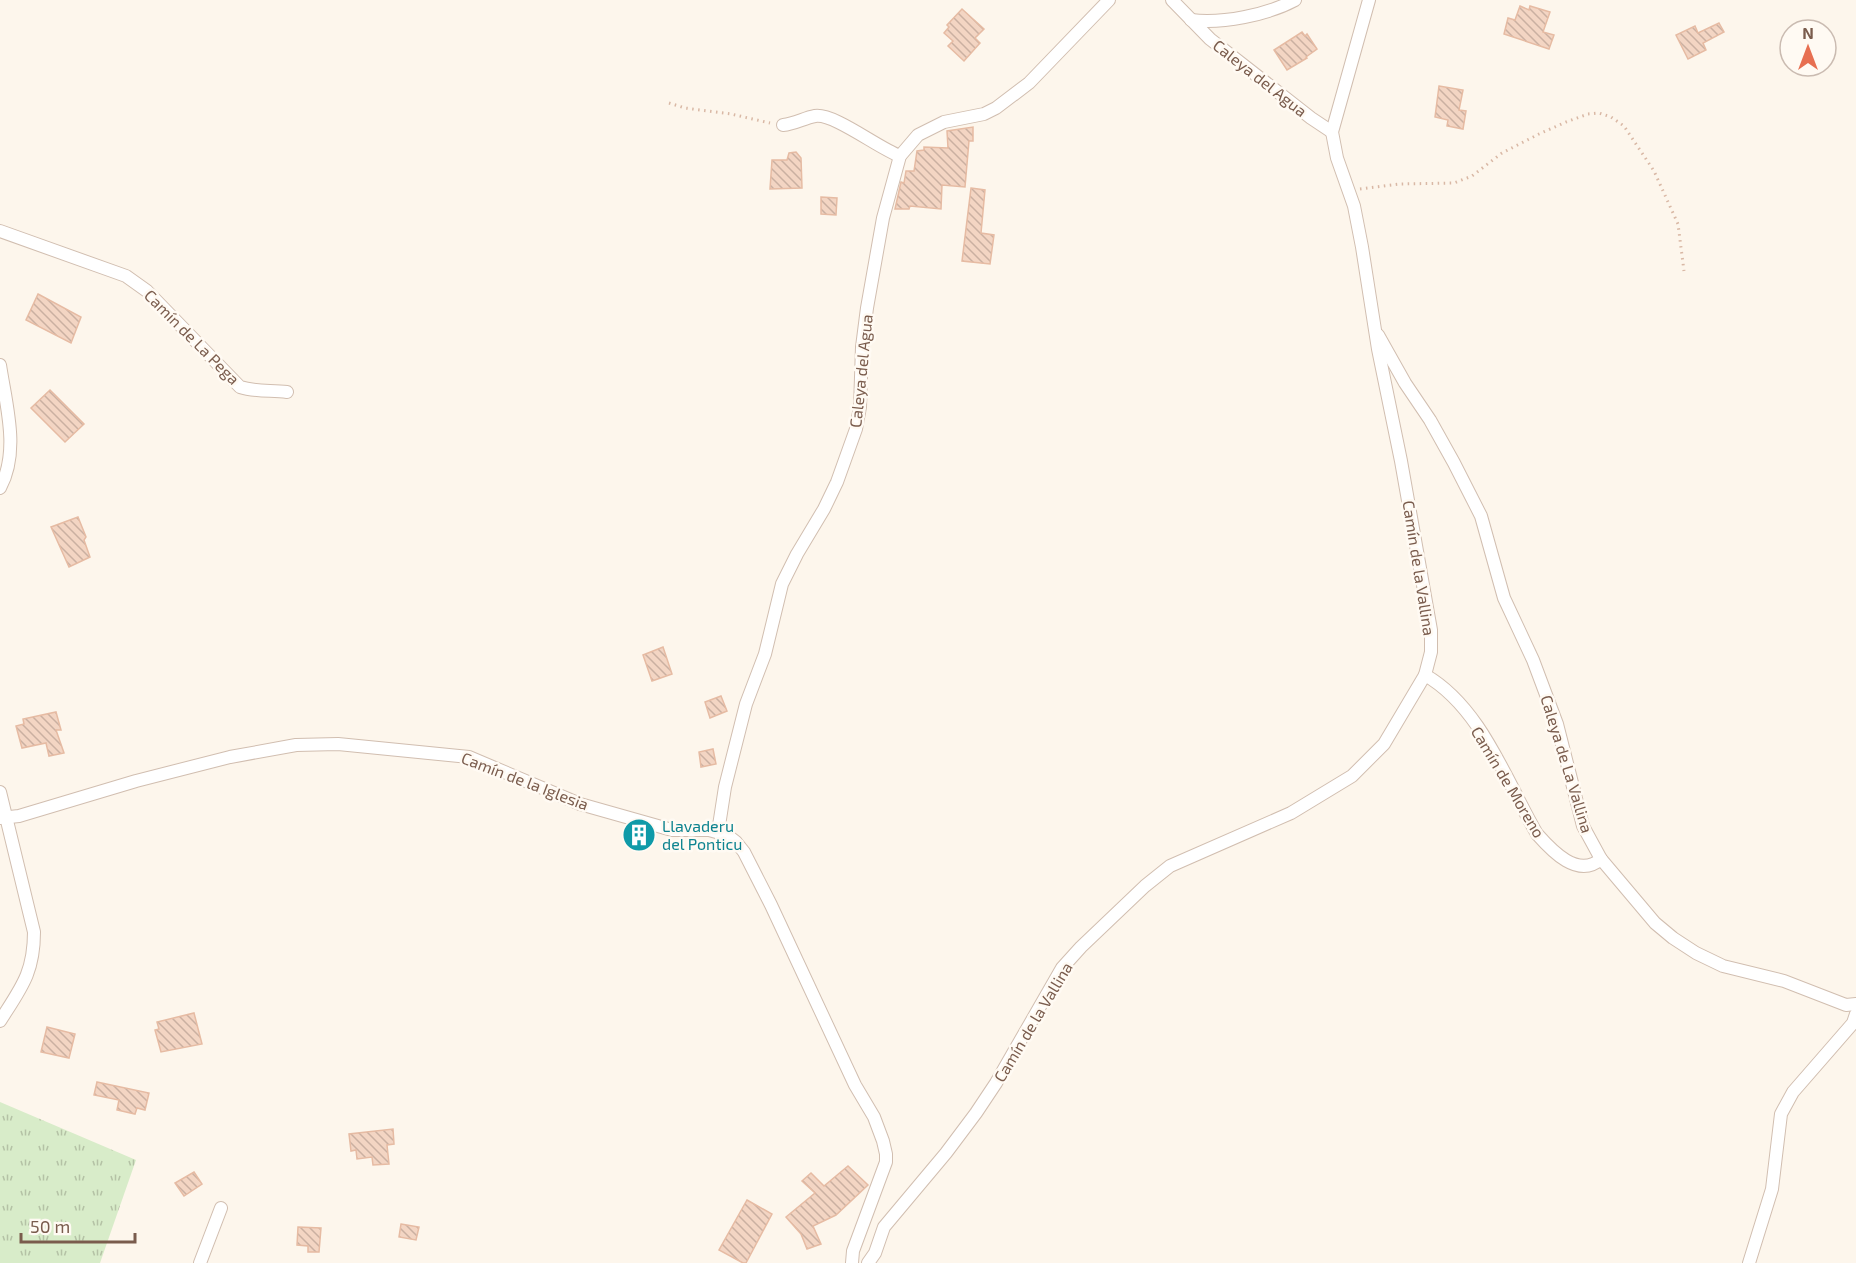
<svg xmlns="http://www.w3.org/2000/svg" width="1856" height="1263" font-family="'Exo 2',sans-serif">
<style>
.grass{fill:url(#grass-tufts)}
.building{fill:url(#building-back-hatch);stroke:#e6bba3;stroke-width:1.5}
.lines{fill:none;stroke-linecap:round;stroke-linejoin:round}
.minor-casing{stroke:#d1beb0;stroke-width:14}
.path{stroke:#d9b8a5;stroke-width:3;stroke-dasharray:1.5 4.5;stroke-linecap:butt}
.minor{stroke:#fff;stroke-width:12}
.labels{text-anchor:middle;stroke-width:5;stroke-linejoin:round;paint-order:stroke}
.street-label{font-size:16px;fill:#7a5c4d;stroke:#fffaf3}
.culture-label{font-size:16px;fill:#0d838f;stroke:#fffaf3;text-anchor:start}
</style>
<defs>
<pattern id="grass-tufts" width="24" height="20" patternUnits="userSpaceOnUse" patternTransform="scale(1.5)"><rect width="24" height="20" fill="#d8ecc9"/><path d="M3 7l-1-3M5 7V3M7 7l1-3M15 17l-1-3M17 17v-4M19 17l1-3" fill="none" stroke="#b4c2a5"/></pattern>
<pattern id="building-back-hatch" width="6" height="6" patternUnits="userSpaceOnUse" patternTransform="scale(1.5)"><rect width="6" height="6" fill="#f3d5c3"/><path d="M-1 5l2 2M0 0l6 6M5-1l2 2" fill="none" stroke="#cab0a1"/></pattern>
</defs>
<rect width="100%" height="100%" fill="#fdf6ec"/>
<path class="grass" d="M0 1102 136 1160 100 1263H0Z"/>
<g class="building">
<path d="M1520 6 1529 10 1530 6 1550 12 1543 32 1554 35 1549 49 1504 34 1508 18 1515 20Z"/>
<path d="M962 9 984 29 975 38 980 43 964 61 948 46 953 41 944 33 949 27 947 25Z"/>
<path d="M1719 23 1724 32 1703 43 1706 50 1688 59 1676 35 1695 26 1698 33Z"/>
<path d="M1302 32 1305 36 1307 34 1317 49 1306 57 1307 58 1287 70 1274 50Z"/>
<path d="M1439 86 1463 90 1459 110 1466 111 1463 129 1447 126 1448 120 1435 117Z"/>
<path d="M973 127V141H969L965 187 942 185 941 209 910 206 909 209H895L901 182 904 183 906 171H914L917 151 924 150V147L948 148 947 131Z"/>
<path d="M796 152 801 158 802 188 770 189 772 160H787L789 153Z"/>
<path d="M971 188 985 190 981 233 994 235 990 264 962 261Z"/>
<path d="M821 197 837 198 836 215 821 214Z"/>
<path d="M38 294 81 317 71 343 26 320Z"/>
<path d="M50 390 84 424 65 442 31 408Z"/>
<path d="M78 517 86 537 84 540 90 557 69 567 51 527Z"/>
<path d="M663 647 672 674 652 681 643 655Z"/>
<path d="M721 696 727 711 710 718 705 702Z"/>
<path d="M56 712 61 730H56L64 753 49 756 46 743 22 748 16 726 24 724 23 719Z"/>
<path d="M713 749 716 764 701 767 699 752Z"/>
<path d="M634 828 646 831 641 846 630 842Z"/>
<path d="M194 1013 202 1044 161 1052 155 1030 159 1029 157 1022Z"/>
<path d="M47 1027 75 1034 69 1058 41 1052Z"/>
<path d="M97 1082 149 1093 145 1110 137 1108 135 1114 117 1110 119 1100 94 1095Z"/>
<path d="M393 1129 394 1144 387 1145 389 1164 373 1165 372 1157 357 1159 356 1150 351 1151 349 1134Z"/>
<path d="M848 1166 868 1185 836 1215 813 1226 821 1244 807 1249 801 1234 786 1217 815 1193 802 1181 811 1173 824 1186Z"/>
<path d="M194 1172 202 1184 184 1196 175 1183Z"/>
<path d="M747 1200 772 1214 746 1263H743L719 1250Z"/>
<path d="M401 1224 419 1227 416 1240 399 1237Z"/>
<path d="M298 1227 321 1228 319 1252H308V1246L297 1245Z"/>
</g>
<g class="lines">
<defs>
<g id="minor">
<path d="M1172 0 1210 39 1311 118 1332 132"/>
<path d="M1191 20C1222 24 1267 15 1295 0"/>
<path d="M783 125C795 124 804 118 815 116 834 113 878 148 900 156"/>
<path d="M0 231 126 276 147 291 240 387C256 392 271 390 287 392"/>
<path d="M1378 335 1405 383 1430 420 1454 463 1481 516 1504 598 1533 660 1557 724 1583 826 1601 859 1655 923 1673 938 1696 953 1723 966 1784 981 1846 1005 1856 1004"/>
<path d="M0 365C6 405 20 451 0 488"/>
<path d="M1425 675C1481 707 1506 781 1537 834 1552 851 1578 879 1601 859"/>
<path d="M0 792 34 932C34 973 21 988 0 1021"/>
<path d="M0 818 19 816 136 781 230 757 296 745 338 744 469 757 580 804 672 830H709L727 835 736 842 744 852 771 905 855 1085 874 1117 883 1141 886 1154V1162L853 1251 852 1263"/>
<path d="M718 832 725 787 746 704 765 654 782 584 797 554 824 509 837 482 856 429 860 407 862 347 867 308 883 218 900 156 918 135 944 122 984 114 996 108 1029 83 1109 0"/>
<path d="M200 1263 221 1208"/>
<path d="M868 1263 875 1253 884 1227 946 1153 976 1113 996 1083 1062 968 1081 947 1145 886 1170 866 1291 813 1352 776 1384 744 1425 675 1431 652V630L1401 461 1378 349 1362 247 1354 206 1337 158 1332 132 1369 0"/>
<path d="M1749 1263 1772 1189 1781 1114 1793 1092 1853 1023 1856 1014"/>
</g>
</defs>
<use href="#minor" class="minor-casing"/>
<g class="path">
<path d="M669 103 685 108 731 114 770 123"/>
<path d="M1360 189 1400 184 1454 183 1472 176 1502 153 1539 134 1566 122 1588 114 1599 113 1611 117 1624 126 1654 171 1678 224 1684 271"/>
</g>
<use href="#minor" class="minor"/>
</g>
<defs>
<symbol id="building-disc" viewBox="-11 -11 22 22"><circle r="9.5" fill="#0f9aa8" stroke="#fffaf3"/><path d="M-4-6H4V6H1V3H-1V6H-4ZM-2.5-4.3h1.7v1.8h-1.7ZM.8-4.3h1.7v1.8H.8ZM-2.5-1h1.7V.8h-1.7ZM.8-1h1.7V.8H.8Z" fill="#fff"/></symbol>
</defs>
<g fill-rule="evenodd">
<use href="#building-disc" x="620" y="816" width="38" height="38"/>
</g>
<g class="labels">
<g class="street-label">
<text transform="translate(1260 78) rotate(38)" y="6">Caleya del Agua</text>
<text transform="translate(192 337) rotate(45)" y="6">Camín de La Pega</text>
<text transform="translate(861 371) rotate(-84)" y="6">Caleya del Agua</text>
<text transform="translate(1419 568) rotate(81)" y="6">Camín de la Vallina</text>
<text transform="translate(1567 764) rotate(73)" y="6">Caleya de La Vallina</text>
<text transform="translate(525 781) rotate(21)" y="6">Camín de la Iglesia</text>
<text transform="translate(1508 782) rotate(59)" y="6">Camín de Moreno</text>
<text transform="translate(1033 1022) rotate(-59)" y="6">Camín de la Vallina</text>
</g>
<g class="culture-label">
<text x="662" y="832">Llavaderu<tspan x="662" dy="18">del Ponticu</tspan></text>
</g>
</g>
<g transform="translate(1808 48)"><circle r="28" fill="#fffaf3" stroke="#cabbb1" stroke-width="1.5"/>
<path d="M0-4.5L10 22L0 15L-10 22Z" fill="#e76f51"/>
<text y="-9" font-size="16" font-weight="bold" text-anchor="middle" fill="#7a5c4d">N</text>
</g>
<path d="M21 1233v9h114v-9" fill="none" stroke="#7a5c4d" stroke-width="3"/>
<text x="30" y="1233" font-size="18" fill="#7a5c4d" stroke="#fffaf3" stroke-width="4.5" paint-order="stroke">50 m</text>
</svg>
